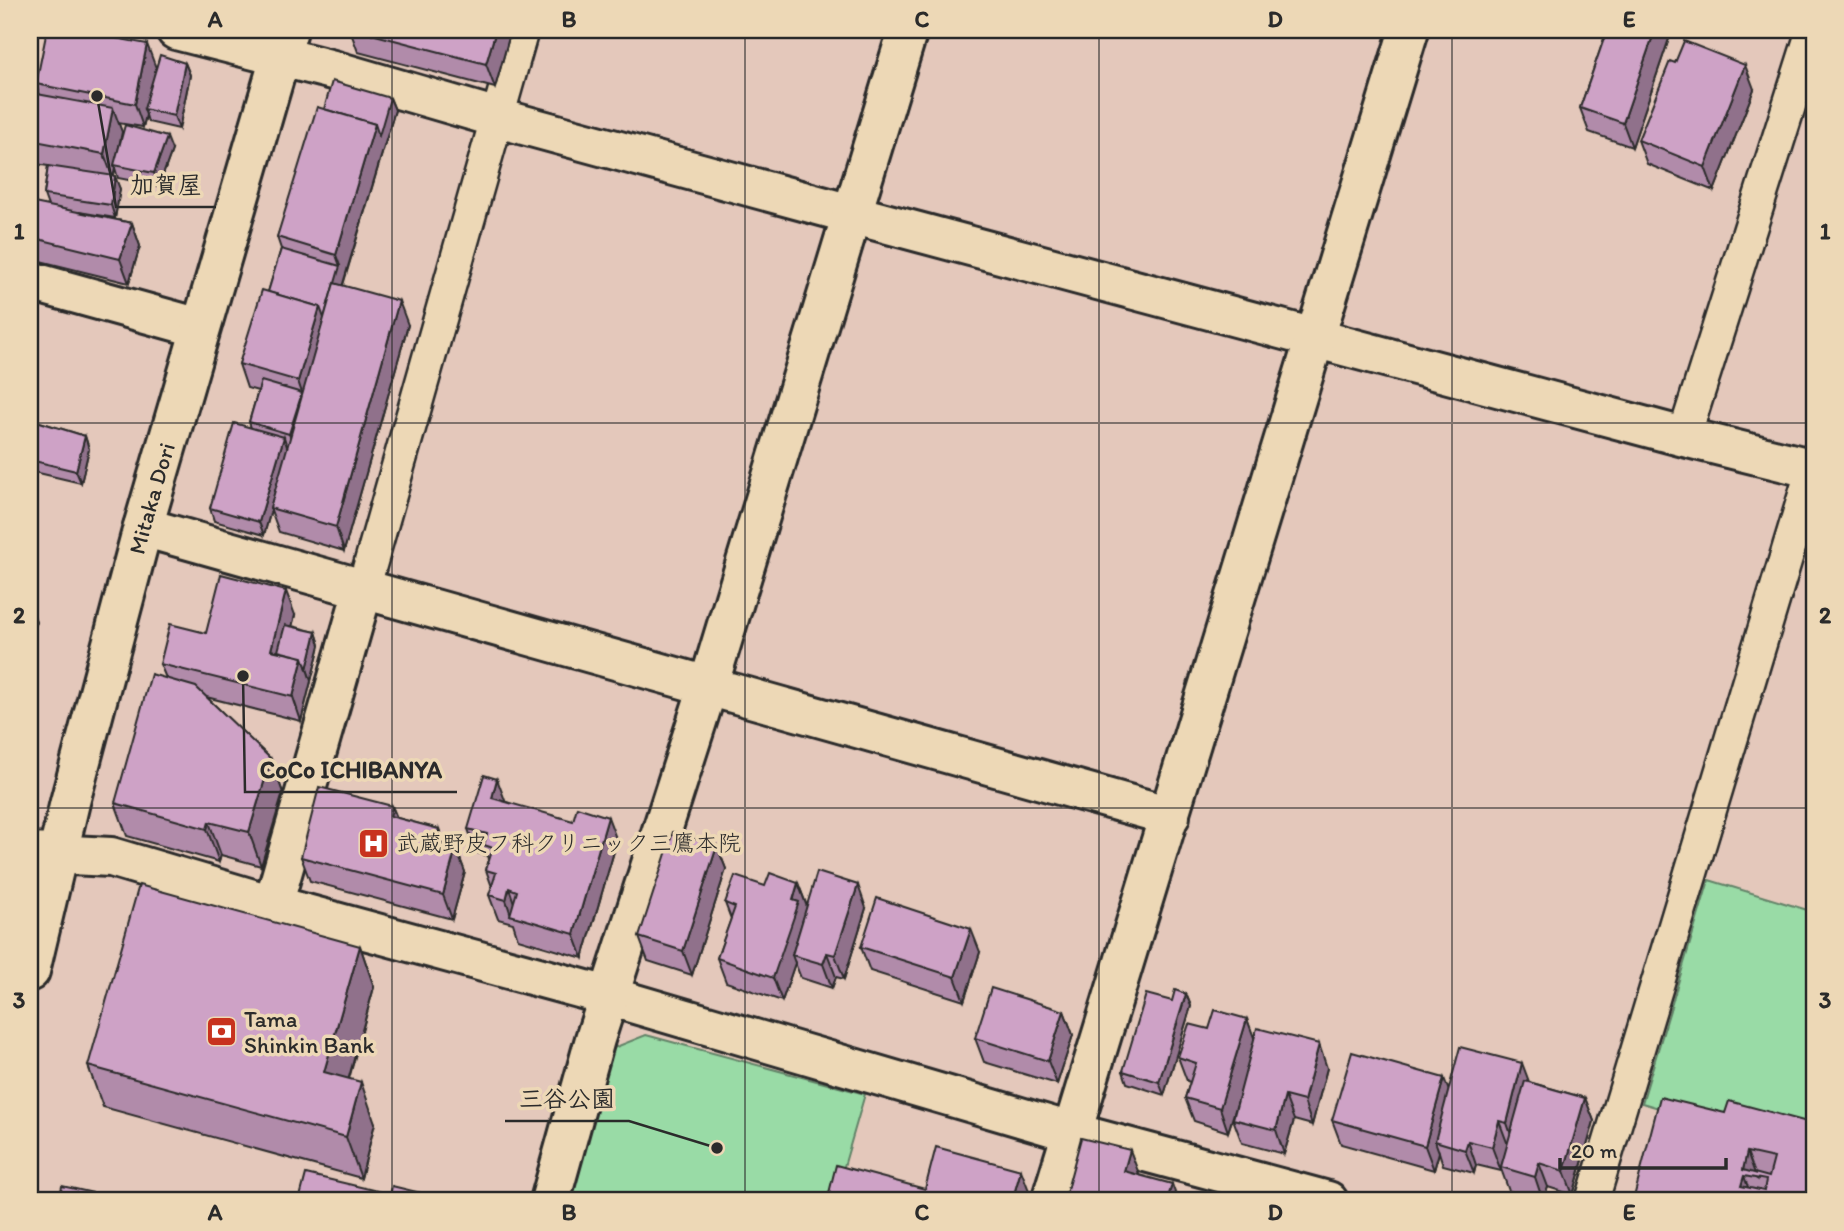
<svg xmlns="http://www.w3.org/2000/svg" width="1844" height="1231" font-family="Itim,'Klee One',sans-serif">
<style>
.green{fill:#99dba6;stroke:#628368;stroke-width:2}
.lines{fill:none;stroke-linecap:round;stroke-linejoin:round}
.lane-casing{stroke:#2b2b2b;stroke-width:37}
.street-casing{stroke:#2b2b2b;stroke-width:44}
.secondary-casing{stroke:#2b2b2b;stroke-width:44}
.lane{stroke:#edd8b6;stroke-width:32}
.street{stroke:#edd8b6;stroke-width:38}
.secondary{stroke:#edd8b6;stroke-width:38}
.wall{fill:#b18baa;stroke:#2b2b2b;stroke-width:2}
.shaded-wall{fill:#90718b;stroke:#2b2b2b;stroke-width:2}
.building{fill:#cea2c6;stroke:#2b2b2b;stroke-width:2;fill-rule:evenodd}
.grid{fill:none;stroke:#2b2b2b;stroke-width:2;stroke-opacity:0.55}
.labels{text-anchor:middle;stroke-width:7;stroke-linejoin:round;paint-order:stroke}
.street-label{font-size:23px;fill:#2b2b2b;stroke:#edd8b6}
.poi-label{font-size:23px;fill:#2b2b2b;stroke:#edd8b6;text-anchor:start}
.leader{fill:none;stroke:#2b2b2b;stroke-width:2.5}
.callout-dot{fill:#2b2b2b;stroke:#edd8b6;stroke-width:2.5}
.callout-label{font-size:24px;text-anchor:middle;font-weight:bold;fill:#2b2b2b;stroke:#edd8b6;stroke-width:7;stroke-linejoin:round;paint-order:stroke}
.neatline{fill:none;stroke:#2b2b2b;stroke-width:2.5}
.grid-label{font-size:23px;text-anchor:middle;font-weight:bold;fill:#2b2b2b}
</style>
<rect width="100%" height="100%" fill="#e4c8bb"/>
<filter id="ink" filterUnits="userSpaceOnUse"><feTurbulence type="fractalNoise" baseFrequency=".0143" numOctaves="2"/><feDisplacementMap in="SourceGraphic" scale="14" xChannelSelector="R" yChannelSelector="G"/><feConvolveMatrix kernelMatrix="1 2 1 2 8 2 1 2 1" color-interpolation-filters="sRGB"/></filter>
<g filter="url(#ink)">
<g class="green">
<path d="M1709 880 1814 912V1154L1642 1103Z"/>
<path d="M646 1035 865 1094 834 1201H569L611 1049Z"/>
</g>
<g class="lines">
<defs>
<g id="lane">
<path d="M1684 437 1813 30"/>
<path d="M363 590 522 30"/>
<path d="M1592 1201 1813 468"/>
</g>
<g id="street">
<path d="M176 30 333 70 498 118 851 214 1684 437 1814 469"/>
<path d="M30 281 200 328"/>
<path d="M143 527 1170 816"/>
<path d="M30 853 111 857 273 905 608 996 1071 1132 1328 1201"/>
<path d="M273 905 363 590"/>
<path d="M550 1201 595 1039 708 687 908 30"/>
<path d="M1051 1201 1409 30"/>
</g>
<g id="secondary">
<path id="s1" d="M30 971 70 802 143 527 288 30"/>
</g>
</defs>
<use href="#lane" class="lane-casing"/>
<use href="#street" class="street-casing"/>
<use href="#secondary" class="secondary-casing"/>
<use href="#lane" class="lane"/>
<use href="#street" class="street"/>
<use href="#secondary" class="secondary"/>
</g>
<g class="wall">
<path d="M350 30H511L495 88 358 52Z"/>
<path d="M1557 30H1573L1572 33Z"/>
<path d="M1607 30H1672L1632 147 1589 132 1580 108Z"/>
<path d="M185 63 190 75 179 129 148 122 146 115 143 127 118 123 122 132 119 147 172 150 159 186 118 178 115 168 113 176 120 189 115 218 79 212 132 223 140 246 129 283 36 260 30 244V223L48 206 44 195 48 166 37 164 30 144V133L40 95 36 84 156 68 154 74Z"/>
<path d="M1675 63 1754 89 1714 191 1647 164 1638 140Z"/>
<path d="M390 98 395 110 343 285 408 325 344 551 279 532 271 510 264 535 214 521 210 508 251 428 249 422 258 391 247 388 239 364 268 292 281 249 277 237 324 109Z"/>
<path d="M30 419 85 436 89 449 81 483 30 471Z"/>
<path d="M295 615 292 626 316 632 320 645 301 721 206 697 271 759 283 793 261 866 221 855 219 862 127 836 115 803 166 678 160 664 206 633Z"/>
<path d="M506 802 617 841 583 958 518 939 513 923 498 919 489 895 492 887 486 870 489 859 488 856 477 853 468 829Z"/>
<path d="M392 806 397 818 439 829 445 845 456 848 465 872 452 919 310 881 301 857Z"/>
<path d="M717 846 726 869 692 975 648 961 639 937Z"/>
<path d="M798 883 807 906 866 908 844 979 836 977 832 988 801 978 795 963 782 1001 726 982 717 958 731 919 725 903 765 886Z"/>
<path d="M360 946 374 987 349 1079 375 1123 361 1178 103 1107 88 1066Z"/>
<path d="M861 947 980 952 964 1001 870 971Z"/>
<path d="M1186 994 1191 1006 1164 1095 1127 1083 1123 1071 1172 1001Z"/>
<path d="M1064 1011 1073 1035 1057 1084 984 1062 975 1038Z"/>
<path d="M1247 1019 1254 1039 1327 1068 1312 1125 1294 1120 1284 1154 1242 1143 1233 1119 1238 1102 1228 1132 1194 1121 1185 1098 1190 1082 1187 1081 1178 1057 1209 1029Z"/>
<path d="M1529 1082 1585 1098 1594 1121 1573 1195 1548 1187 1543 1201 1509 1191 1501 1169V1171L1476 1165 1474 1173 1443 1165 1439 1152 1434 1170 1341 1144 1332 1120Z"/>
<path d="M1725 1113 1814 1133V1201H1633Z"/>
</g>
<g class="shaded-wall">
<path d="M496 30H511L495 88 486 64Z"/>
<path d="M1655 30H1672L1632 147 1623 123Z"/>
<path d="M147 44 156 68 147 110 144 109 146 115 143 127 135 104Z"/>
<path d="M185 63 190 75 179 129 174 116Z"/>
<path d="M1745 65 1754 89 1714 191 1705 167Z"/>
<path d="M390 98 395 110 294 447 289 434 302 393 298 381 320 307 340 266 336 255 375 124Z"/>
<path d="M113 108 122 132 115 166 114 165 115 168 113 178 104 154Z"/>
<path d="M167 137 172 150 159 186 154 173Z"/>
<path d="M115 176 120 189 115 218 111 205Z"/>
<path d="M132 223 140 246 129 283 120 259Z"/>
<path d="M399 301 408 325 344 551 336 527Z"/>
<path d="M85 436 89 449 81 483 76 471Z"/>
<path d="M284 437 288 450 270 508 271 510 264 535 259 522Z"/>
<path d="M286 591 295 615 283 663 271 650Z"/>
<path d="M30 603 36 622 30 647Z"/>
<path d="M316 632 320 645 311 681 307 669Z"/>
<path d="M303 657 311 681 301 721 293 697Z"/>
<path d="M271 759 283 793 261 866 249 832Z"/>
<path d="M497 779 506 803 492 798Z"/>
<path d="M392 806 401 830 390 816Z"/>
<path d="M608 817 617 841 583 958 574 934Z"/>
<path d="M209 822 221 855 219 862 207 829Z"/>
<path d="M439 829 447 853 435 843Z"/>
<path d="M717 846 726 869 692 975 683 951Z"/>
<path d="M456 848 465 872 452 919 443 895Z"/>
<path d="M798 883 807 907 792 955 795 963 782 1001 773 978Z"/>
<path d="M858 885 866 908 844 979 835 955Z"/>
<path d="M509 888 517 912 511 915 506 900Z"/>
<path d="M971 929 980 952 964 1001 955 977Z"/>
<path d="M360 946 374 987 339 1113 324 1072Z"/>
<path d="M827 953 836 977 832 988 823 964Z"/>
<path d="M1186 994 1191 1006 1164 1095 1159 1082Z"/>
<path d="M1064 1011 1073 1035 1057 1084 1048 1061Z"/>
<path d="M1247 1019 1256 1043 1228 1132 1220 1108Z"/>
<path d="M1319 1044 1327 1068 1312 1125 1304 1101Z"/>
<path d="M1522 1063 1531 1087 1515 1146 1507 1123Z"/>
<path d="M1444 1078 1453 1102 1435 1141 1439 1152 1434 1170 1425 1146Z"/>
<path d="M361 1082 375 1123 361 1178 346 1137Z"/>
<path d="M1285 1096 1294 1120 1284 1154 1276 1130Z"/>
<path d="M1585 1098 1594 1121 1573 1195 1564 1171Z"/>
<path d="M1499 1121 1508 1145 1501 1167V1171L1492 1147Z"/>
<path d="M1811 1123 1814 1133V1166L1806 1142Z"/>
<path d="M1468 1141 1476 1165 1474 1173 1465 1150Z"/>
<path d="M1130 1150 1139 1174 1133 1195 1124 1171Z"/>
<path d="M1747 1152 1757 1179 1743 1170Z"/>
<path d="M1539 1163 1548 1187 1543 1201 1535 1177Z"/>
<path d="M1021 1170 1033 1201H1012Z"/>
<path d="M1814 1173V1201H1807Z"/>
<path d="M1744 1176 1753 1201 1741 1186Z"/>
<path d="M1172 1184 1178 1201H1167Z"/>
</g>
<g class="building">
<path d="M47 30H73L147 44 135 104 36 84Z"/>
<path d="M356 30H496L486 64Z"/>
<path d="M1607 30H1655L1623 123 1580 108Z"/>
<path d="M1684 41 1745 65 1705 167 1638 140 1670 61 1675 63Z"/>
<path d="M160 55 185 63 174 116 144 109Z"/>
<path d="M332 81 390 98 379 136 375 124 324 109Z"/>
<path d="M37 94 113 108 104 154 30 140V133Z"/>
<path d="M317 107 375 124 336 255 277 237Z"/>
<path d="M125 125 167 137 154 173 114 165Z"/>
<path d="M48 166 115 176 111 205 44 195Z"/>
<path d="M34 203 132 223 120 259 30 237V223Z"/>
<path d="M281 249 340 266 335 283H334L324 318 320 307 268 292Z"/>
<path d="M334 283 399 301 336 527 270 508Z"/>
<path d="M262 290 320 307 298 381 239 364Z"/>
<path d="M261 381 302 393 289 434 249 422Z"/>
<path d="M30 419 85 436 76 471 30 460Z"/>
<path d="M234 423 284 437 259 522 210 508Z"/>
<path d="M221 574 286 591 271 650 303 657 293 697 160 664 170 624 206 633Z"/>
<path d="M285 625 316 632 307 669 303 657 278 651Z"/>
<path d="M151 674 196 687 271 759 249 832 209 822 207 829 115 803Z"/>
<path d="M484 775 497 779 492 798 573 821 577 807 608 817 574 934 510 915 517 891 509 888 506 900 489 895 496 873 486 870 493 848 484 845 487 834 468 829Z"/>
<path d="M319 787 392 806 390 816 439 829 435 843 456 848 443 895 301 857Z"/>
<path d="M673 832 717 846 683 951 639 937Z"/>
<path d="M817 872 858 885 835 955 827 953 823 964 792 955Z"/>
<path d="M770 873 798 883 793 900 799 902 773 978 717 958 735 907 725 903 735 876 765 886Z"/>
<path d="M139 885 360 946 324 1072 361 1082 346 1137 88 1066Z"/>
<path d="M877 898 971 929 955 977 861 947Z"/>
<path d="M991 988 1064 1011 1048 1061 975 1038Z"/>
<path d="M1175 990 1186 994 1159 1082 1123 1071 1146 994 1172 1001Z"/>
<path d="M1215 1010 1247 1019 1220 1108 1185 1098 1196 1063 1178 1057 1189 1024 1209 1029Z"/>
<path d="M1257 1028 1319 1044 1304 1101 1285 1096 1276 1130 1233 1119Z"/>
<path d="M1460 1047 1522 1063 1507 1123 1499 1121 1492 1147 1468 1141 1465 1150 1435 1141Z"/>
<path d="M1352 1052 1444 1078 1425 1146 1332 1120Z"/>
<path d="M1525 1081 1585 1098 1564 1171 1539 1163 1535 1177 1501 1167Z"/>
<path d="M1660 1097 1725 1113 1729 1101 1811 1123 1806 1142 1814 1145V1173L1807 1201H1633ZM1747 1152 1774 1158 1769 1177 1743 1170ZM1744 1176 1766 1180 1764 1191 1741 1186Z"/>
<path d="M1081 1138 1130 1150 1124 1171 1172 1184 1167 1201H1064Z"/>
<path d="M936 1147 1021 1170 1012 1201H827L836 1165 925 1189Z"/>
<path d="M306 1174 390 1194 389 1201H299Z"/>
<path d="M62 1186 129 1201H59Z"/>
<path d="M392 1186 454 1201H389Z"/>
<path d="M1192 1197 1207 1201H1190Z"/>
</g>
</g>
<path class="grid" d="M392 30V1201M745 30V1201M1099 30V1201M1452 30V1201M30 423H1814M30 808H1814"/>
<defs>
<symbol id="hospital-square" viewBox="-11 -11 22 22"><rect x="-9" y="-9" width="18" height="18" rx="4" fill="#c8321e" stroke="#edd8b6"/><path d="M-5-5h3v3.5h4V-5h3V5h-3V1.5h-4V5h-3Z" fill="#fff"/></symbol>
<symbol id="bank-square" viewBox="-11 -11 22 22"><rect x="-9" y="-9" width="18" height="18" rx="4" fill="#c8321e" stroke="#edd8b6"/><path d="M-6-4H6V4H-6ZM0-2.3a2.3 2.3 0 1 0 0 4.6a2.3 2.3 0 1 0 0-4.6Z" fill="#fff"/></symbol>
</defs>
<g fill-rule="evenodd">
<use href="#hospital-square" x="356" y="826" width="35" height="35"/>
<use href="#bank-square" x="204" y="1014" width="35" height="35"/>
</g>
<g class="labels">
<g class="street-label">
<text dy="8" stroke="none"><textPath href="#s1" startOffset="488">Mitaka Dori</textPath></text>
</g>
<g class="poi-label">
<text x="396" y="851">武蔵野皮フ科クリニック三鷹本院</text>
<text x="244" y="1027">Tama<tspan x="244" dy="26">Shinkin Bank</tspan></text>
</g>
</g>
<path class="leader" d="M97 96L116 207H216M243 676L245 792H457M717 1148L629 1121H505"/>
<g class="callout-dot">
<circle cx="97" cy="96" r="7"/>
<circle cx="243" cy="676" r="7"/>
<circle cx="717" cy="1148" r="7"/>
</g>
<g class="callout-label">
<text x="166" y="193">加賀屋</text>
<text x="351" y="778">CoCo ICHIBANYA</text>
<text x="567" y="1107">三谷公園</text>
</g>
<rect width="1844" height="1231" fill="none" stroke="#edd8b6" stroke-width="77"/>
<path d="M1560 1158v10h166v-10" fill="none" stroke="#2b2b2b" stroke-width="3.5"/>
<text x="1571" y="1158" font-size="21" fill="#2b2b2b" stroke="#edd8b6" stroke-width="5" paint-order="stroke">20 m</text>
<rect x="38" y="38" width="1768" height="1154" class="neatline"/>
<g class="grid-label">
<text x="215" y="27">A</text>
<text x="569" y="27">B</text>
<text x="922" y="27">C</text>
<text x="1275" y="27">D</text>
<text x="1629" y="27">E</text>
<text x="19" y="239">1</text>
<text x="1825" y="239">1</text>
<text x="19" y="623">2</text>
<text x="1825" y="623">2</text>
<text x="19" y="1008">3</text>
<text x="1825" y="1008">3</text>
<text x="215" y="1220">A</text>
<text x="569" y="1220">B</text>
<text x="922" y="1220">C</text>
<text x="1275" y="1220">D</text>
<text x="1629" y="1220">E</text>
</g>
</svg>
